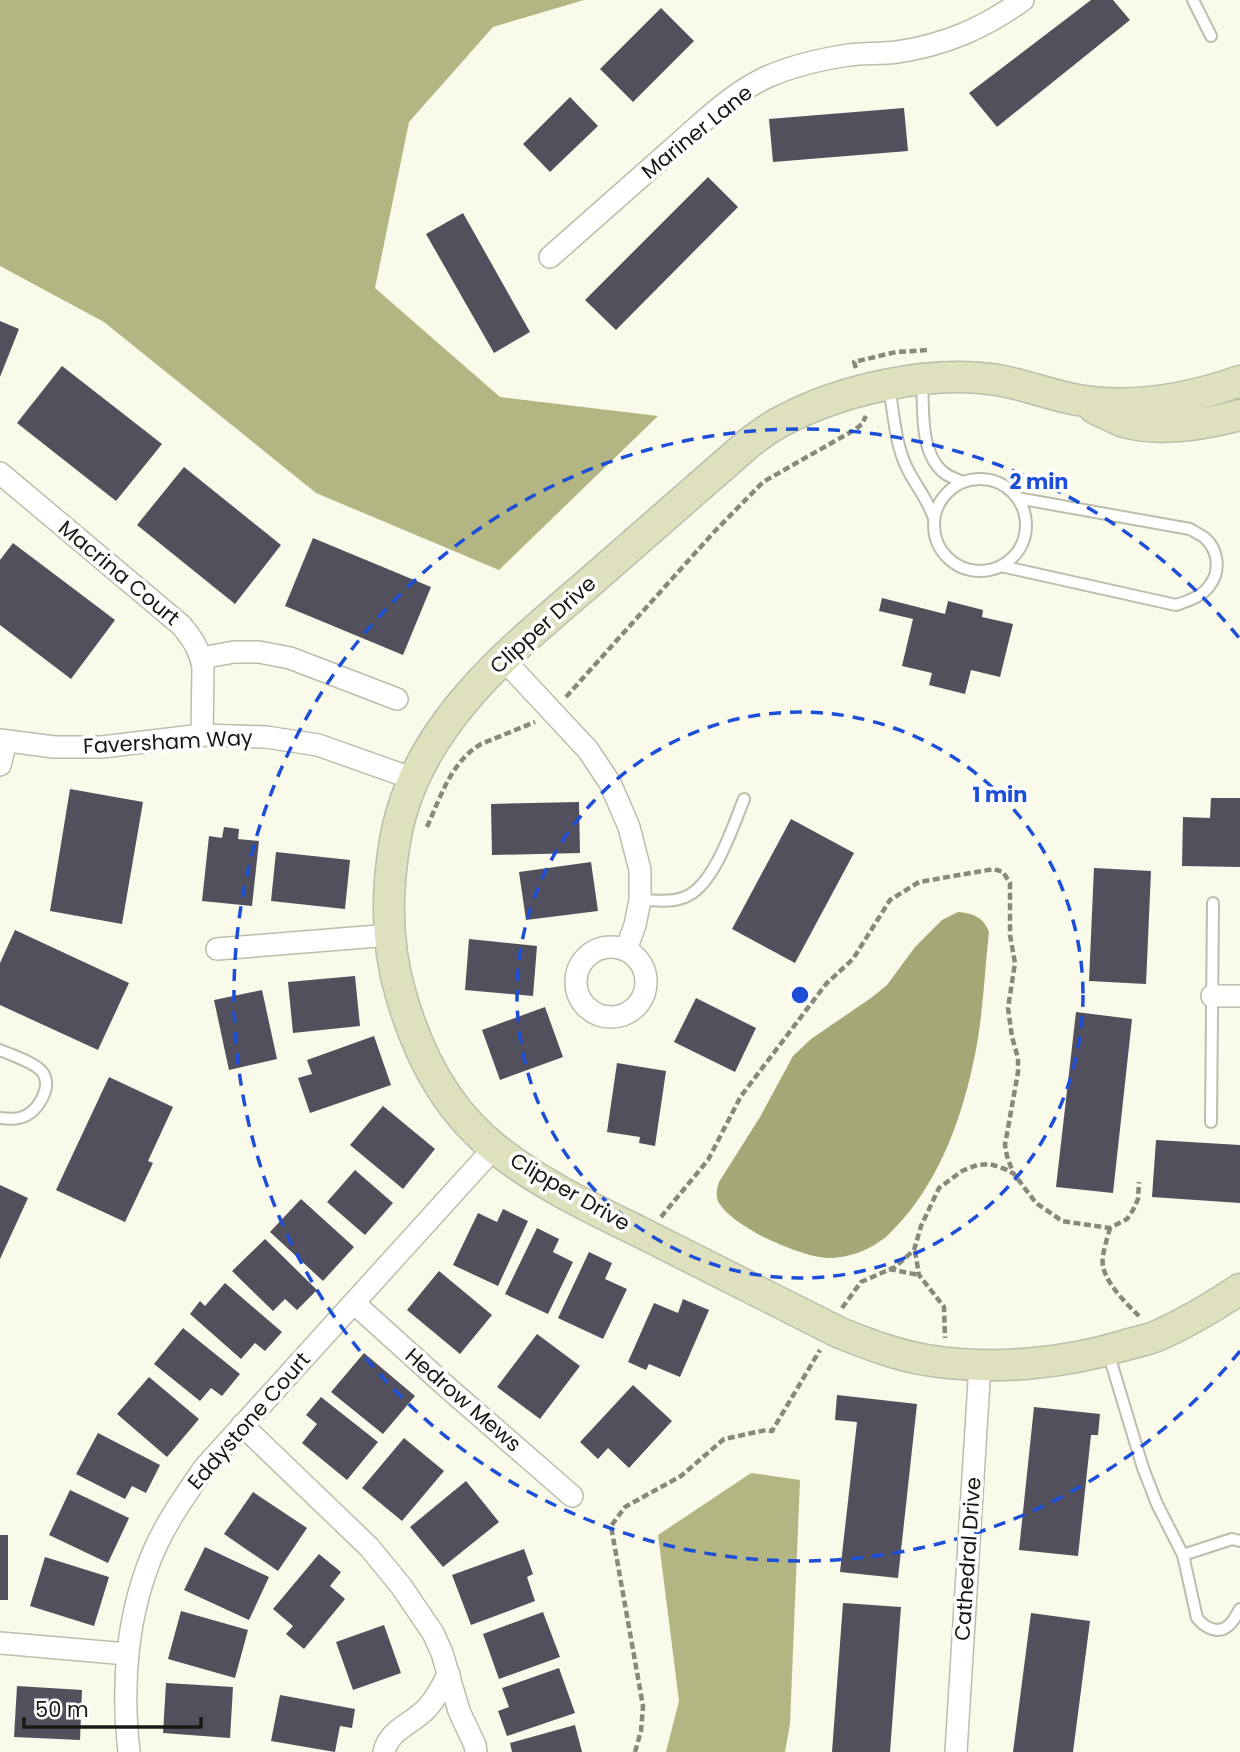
<svg xmlns="http://www.w3.org/2000/svg" width="1240" height="1752" font-family="Poppins,sans-serif">
<style>
.forest{fill:#b3b683}
.water{fill:#a5a876}
.building{fill:#53505e}
.lines{fill:none;stroke-linecap:round;stroke-linejoin:round}
.lane-casing{stroke:#bcbdac;stroke-width:14}
.street-casing{stroke:#bcbdac;stroke-width:24}
.secondary-casing{stroke:#bcbdac;stroke-width:33}
.path{stroke:#88887d;stroke-width:4.5;stroke-dasharray:7 3.5;stroke-linecap:butt}
.lane{stroke:#fff;stroke-width:10}
.street{stroke:#fff;stroke-width:21}
.secondary{stroke:#dfe0bd;stroke-width:30}
.ring{fill:none;stroke:#1d4ed8;stroke-width:3.5;stroke-dasharray:12 9}
.labels{text-anchor:middle;stroke-width:7;stroke-linejoin:round;paint-order:stroke}
.street-label{font-size:21px;fill:#191913;stroke:#fff}
.centre{fill:#1d4ed8;stroke:#fff;stroke-width:3.5}
.ring-label{font-size:21px;text-anchor:middle;font-weight:bold;fill:#1d4ed8;stroke:#fff;stroke-width:7;stroke-linejoin:round;paint-order:stroke}
</style>
<rect width="100%" height="100%" fill="#f9fae9"/>
<g class="forest">
<path d="M0 0H584L493 27 409 122 375 288 500 397 658 416 499 570 316 493 104 322 0 266Z"/>
<path d="M751 1473 800 1480 790 1724 785 1752H666L679 1701 658 1535Z"/>
</g>
<path class="water" d="M958 912C972 913 984 917 989 932 984 976 983 1021 973 1064 960 1125 935 1190 889 1234 873 1249 848 1259 826 1258 798 1256 733 1227 719 1203 715 1196 717 1189 719 1182L760 1117 793 1056 811 1039 871 998 887 985 915 947 942 920Z"/>
<g class="building">
<path d="M1091 0H1113L1130 20 997 127 969 93Z"/>
<path d="M661 8 694 41 633 102 600 69Z"/>
<path d="M570 97 598 126 550 172 523 144Z"/>
<path d="M904 108 908 151 773 162 769 119Z"/>
<path d="M708 177 738 207 616 330 585 300Z"/>
<path d="M463 213 530 332 494 353 426 234Z"/>
<path d="M0 321 19 329 0 377Z"/>
<path d="M62 366 162 444 116 501 17 423Z"/>
<path d="M184 467 281 545 235 604 137 525Z"/>
<path d="M313 538 431 587 403 655 285 606Z"/>
<path d="M13 543 115 620 71 679 0 625V560Z"/>
<path d="M882 598 945 614 948 601 983 610 982 617 1013 624 1000 677 971 670 965 694 929 685 932 673 902 666 913 619 879 611Z"/>
<path d="M70 789 143 802 122 924 50 911Z"/>
<path d="M1211 798H1240V867L1182 866 1183 817 1210 818Z"/>
<path d="M579 802 580 853 492 855 491 804Z"/>
<path d="M791 819 854 853 795 963 732 929Z"/>
<path d="M224 827 239 829 238 839 259 841 252 906 202 901 209 836 222 838Z"/>
<path d="M276 852 350 860 345 909 271 901Z"/>
<path d="M591 862 598 911 526 920 519 872Z"/>
<path d="M1094 868 1151 871 1146 984 1089 981Z"/>
<path d="M15 930 129 983 98 1050 0 1005V963Z"/>
<path d="M469 939 537 946 533 996 465 990Z"/>
<path d="M355 976 360 1026 293 1033 288 982Z"/>
<path d="M262 990 277 1059 229 1070 214 1000Z"/>
<path d="M696 998 756 1028 735 1072 674 1042Z"/>
<path d="M545 1007 563 1057 500 1080 482 1030Z"/>
<path d="M1076 1012 1132 1019 1113 1193 1056 1187Z"/>
<path d="M374 1036 391 1085 310 1113 298 1078 312 1074 307 1060Z"/>
<path d="M617 1063 666 1071 655 1146 639 1143 640 1137 607 1132Z"/>
<path d="M109 1077 173 1107 148 1161 153 1163 125 1222 56 1190Z"/>
<path d="M383 1106 435 1149 403 1189 350 1145Z"/>
<path d="M1156 1140 1240 1145V1203L1152 1197Z"/>
<path d="M355 1170 393 1203 365 1235 327 1202Z"/>
<path d="M0 1185 28 1198 0 1259Z"/>
<path d="M301 1199 354 1247 323 1281 270 1232Z"/>
<path d="M503 1209 528 1221 498 1286 453 1265 478 1213 497 1222Z"/>
<path d="M537 1228 559 1239 553 1252 573 1262 548 1314 505 1294Z"/>
<path d="M265 1239 317 1290 297 1310 285 1299 273 1311 232 1271Z"/>
<path d="M589 1252 612 1263 605 1279 627 1289 603 1339 558 1318Z"/>
<path d="M439 1271 492 1315 460 1354 407 1310Z"/>
<path d="M225 1283 282 1332 265 1351 255 1343 241 1359 190 1314 200 1301 205 1306Z"/>
<path d="M683 1299 709 1310 680 1377 649 1364 646 1370 628 1362 654 1303 678 1313Z"/>
<path d="M183 1328 240 1374 222 1396 211 1388 200 1401 154 1364Z"/>
<path d="M537 1334 580 1366 540 1419 497 1387Z"/>
<path d="M364 1353 415 1396 383 1434 331 1392Z"/>
<path d="M149 1377 199 1419 167 1457 117 1414Z"/>
<path d="M633 1385 672 1421 629 1468 608 1448 598 1459 580 1442Z"/>
<path d="M837 1395 917 1404 898 1578 840 1572 857 1422 835 1420Z"/>
<path d="M321 1397 378 1442 347 1480 302 1443 317 1424 306 1415Z"/>
<path d="M1034 1407 1100 1414 1098 1435H1091L1078 1556 1019 1550Z"/>
<path d="M98 1433 160 1465 146 1493 132 1486 125 1499 76 1474Z"/>
<path d="M404 1438 444 1471 402 1521 362 1488Z"/>
<path d="M466 1481 499 1522 443 1567 410 1527Z"/>
<path d="M70 1490 129 1518 108 1563 49 1535Z"/>
<path d="M253 1492 307 1528 278 1571 224 1534Z"/>
<rect x="0" y="1535" width="8" height="65"/>
<path d="M205 1547 269 1577 249 1620 184 1590Z"/>
<path d="M524 1549 533 1574 527 1577 535 1601 471 1625 452 1575Z"/>
<path d="M319 1554 341 1572 330 1586 345 1599 304 1649 286 1634 293 1626 273 1609Z"/>
<path d="M45 1557 109 1577 94 1626 30 1606Z"/>
<path d="M843 1603 901 1607 890 1752H832Z"/>
<path d="M181 1611 248 1630 235 1678 168 1659Z"/>
<path d="M543 1612 560 1657 499 1679 483 1634Z"/>
<path d="M1031 1613 1090 1621 1073 1752H1013Z"/>
<path d="M384 1625 401 1673 353 1690 336 1642Z"/>
<path d="M559 1668 575 1713 507 1736 498 1711 509 1707 502 1688Z"/>
<path d="M166 1683 233 1687 230 1738 163 1733Z"/>
<path d="M17 1686 82 1690 80 1740 14 1737Z"/>
<path d="M280 1695 355 1709 352 1728 340 1726 335 1752 271 1741Z"/>
<path d="M575 1725 582 1752H512L510 1743Z"/>
</g>
<g class="lines">
<defs>
<g id="lane">
<path d="M1193 0 1211 36"/>
<path d="M922 380C924 409 919 451 943 472 949 477 956 479 963 482"/>
<path d="M889 387C894 414 895 444 907 468 915 485 927 498 933 516"/>
<circle cx="980" cy="525" r="46"/>
<path d="M1001 566 1176 605C1188 601 1203 596 1210 585 1221 570 1218 550 1205 538 1201 535 1195 532 1190 529L1017 498"/>
<path d="M640 900C655 900 671 903 685 897 714 886 733 826 744 799"/>
<path d="M0 1050C11 1055 37 1063 43 1073 52 1087 39 1108 27 1115 18 1120 9 1119 0 1118"/>
<path d="M1211 1122 1213 903"/>
<path d="M1108 1352 1143 1468 1157 1504 1183 1555"/>
<path d="M1240 1541 1232 1539 1183 1555 1197 1618C1205 1628 1219 1635 1229 1625 1234 1621 1237 1614 1240 1609"/>
</g>
<g id="street">
<path d="M550 257C590 222 630 186 670 151 700 125 730 94 767 77 792 66 822 59 849 55 865 53 881 54 897 52 945 45 984 28 1023 0"/>
<path d="M0 473 181 625C192 638 200 650 203 667L202 735"/>
<path d="M201 658 234 652H259L290 658 397 699"/>
<path d="M504 660 588 750 610 783 629 827 640 870V900L635 925 626 950"/>
<path d="M0 740 54 747H102L202 735 266 737 318 745 414 779"/>
<path d="M0 765 6 742"/>
<circle cx="611" cy="982" r="35"/>
<path d="M217 949 390 935"/>
<path d="M1212 996H1240"/>
<path d="M354 1303 448 1388 572 1496"/>
<path d="M242 1425 369 1547 401 1586 433 1633 442 1653 459 1711 475 1745 476 1752"/>
<path d="M0 1643 127 1654"/>
<path d="M129 1752C121 1683 127 1610 156 1546 169 1518 187 1493 204 1468L494 1148"/>
<path d="M384 1752C389 1729 413 1724 427 1708 436 1699 442 1685 449 1674"/>
<path d="M956 1752 980 1365"/>
</g>
<g id="secondary">
<path d="M1240 381C1189 399 1132 409 1078 400 1048 395 1020 382 990 379 925 371 841 390 784 420 771 426 760 435 749 443 696 490 643 536 590 582 515 647 431 713 402 811 395 834 392 857 390 881 387 919 390 958 401 995 418 1055 446 1110 496 1149 540 1184 591 1208 640 1232 707 1266 774 1299 840 1333 868 1344 896 1355 926 1360 992 1371 1063 1364 1126 1345 1136 1342 1147 1340 1157 1336 1186 1323 1213 1307 1240 1289"/>
<path d="M1094 408C1104 413 1114 418 1124 422 1159 432 1206 424 1240 415"/>
</g>
</defs>
<use href="#lane" class="lane-casing"/>
<use href="#street" class="street-casing"/>
<use href="#secondary" class="secondary-casing"/>
<g class="path">
<path d="M856 368 854 362 896 352 929 350"/>
<path d="M566 697 714 532 763 482 856 429 862 424 866 416"/>
<path d="M427 827C441 796 451 762 481 744L535 722"/>
<path d="M661 1217 708 1160 741 1096 826 984 853 959 890 900 919 882 994 869 1003 872 1010 883V935L1015 963 1008 1008 1012 1037 1018 1058V1072L1005 1145 1007 1156 1013 1173"/>
<path d="M1110 1228C1107 1240 1101 1255 1103 1267 1108 1286 1126 1303 1139 1316"/>
<path d="M915 1251 919 1275 944 1307 945 1338"/>
<path d="M889 1269 919 1275"/>
<path d="M842 1308 861 1282 895 1267 914 1250 921 1226 939 1188 962 1171 977 1165 990 1164 1005 1169 1014 1174 1036 1203 1062 1221 1110 1228 1127 1219 1133 1210 1138 1199 1139 1182"/>
<path d="M635 1752 641 1731 643 1706 611 1526 625 1507 681 1476 724 1439 766 1430 772 1431 820 1350"/>
</g>
<use href="#lane" class="lane"/>
<use href="#street" class="street"/>
<use href="#secondary" class="secondary"/>
</g>
<g class="ring">
<circle cx="800" cy="995" r="283"/>
<path d="M1240 1351A566 566 0 1 1 1240 639"/>
</g>
<g class="labels">
<g class="street-label">
<text transform="translate(697 132) rotate(-39)" y="7">Mariner Lane</text>
<text transform="translate(119 573) rotate(40)" y="7">Macrina Court</text>
<text transform="translate(543 625) rotate(-42)" y="7">Clipper Drive</text>
<text transform="translate(168 742) rotate(-3)" y="7">Faversham Way</text>
<text transform="translate(570 1192) rotate(30)" y="7">Clipper Drive</text>
<text transform="translate(463 1400) rotate(41)" y="7">Hedrow Mews</text>
<text transform="translate(249 1421) rotate(-49)" y="7">Eddystone Court</text>
<text transform="translate(968 1559) rotate(-86)" y="7">Cathedral Drive</text>
</g>
</g>
<circle cx="800" cy="995" r="10" class="centre"/>
<g class="ring-label">
<text x="1039" y="489">2 min</text>
<text x="1000" y="802">1 min</text>
</g>
<path d="M24 1717v10h177v-10" fill="none" stroke="#191913" stroke-width="3.5"/>
<text x="35" y="1717" font-size="21" fill="#191913" stroke="#ffffff" stroke-width="5" paint-order="stroke">50 m</text>
</svg>
